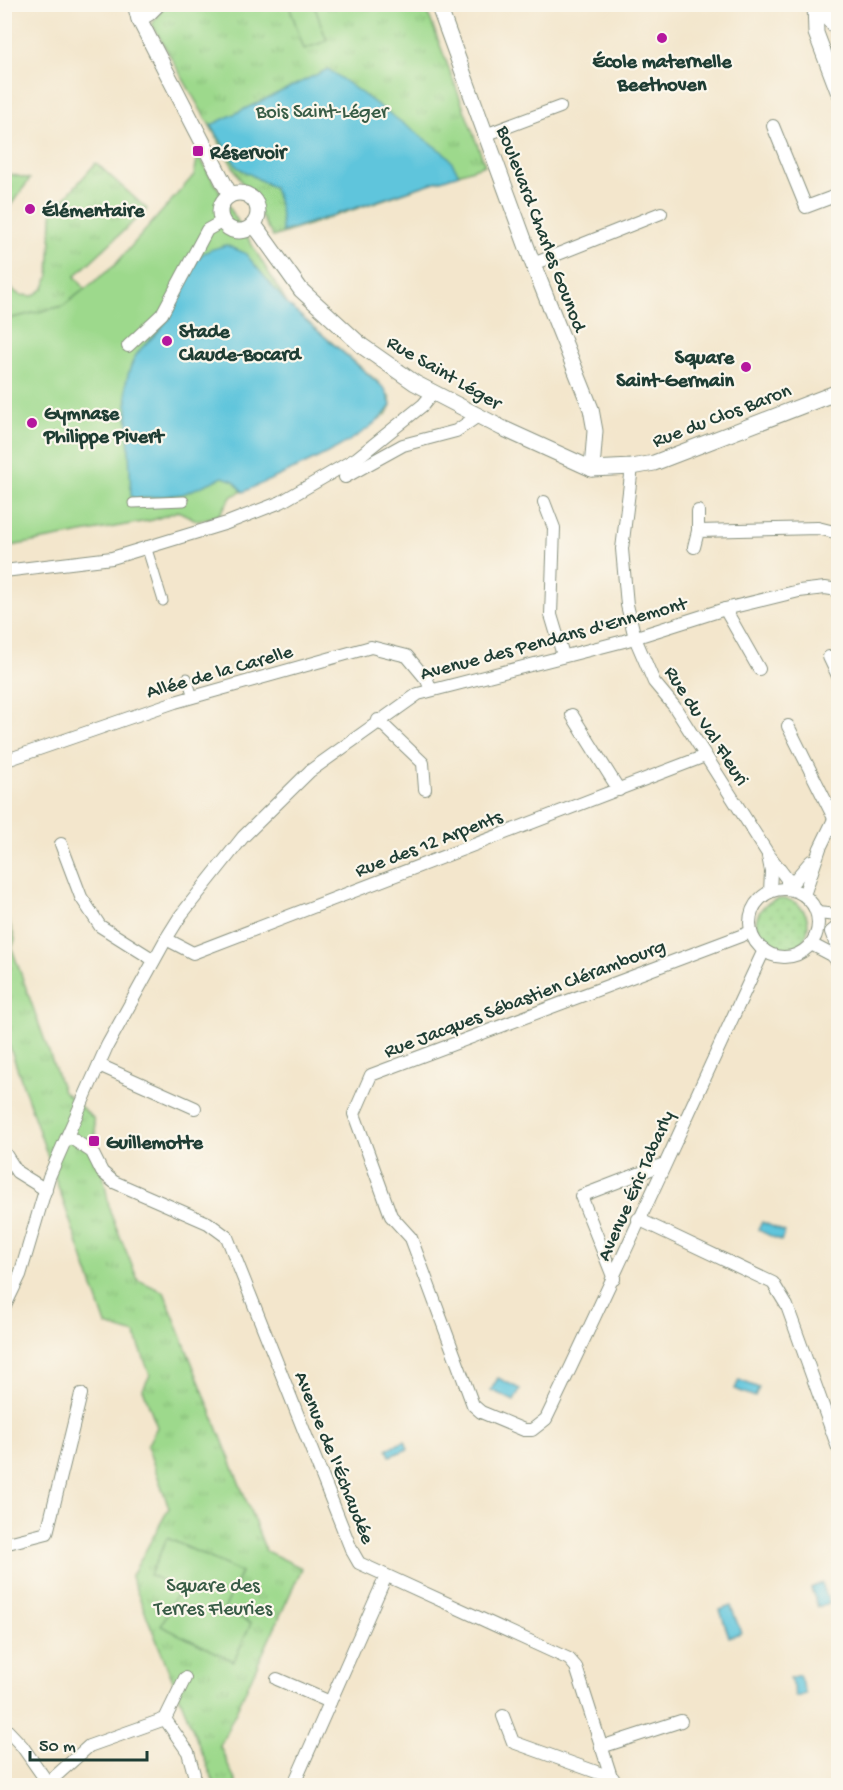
<svg xmlns="http://www.w3.org/2000/svg" width="843" height="1790" font-family="'Gochi Hand',sans-serif">
<style>
.grass{fill:url(#grass-dots);stroke:#5e8b60;stroke-width:1.5}
.park{fill:url(#park-tufts);stroke:#5e8b60;stroke-width:1.5}
.pitch{fill:#9dd98c;stroke:#5e8b60;stroke-width:1.5}
.water{fill:#5fc5dc;stroke:#3f8188;stroke-width:1.5}
.lines{fill:none;stroke-linecap:round;stroke-linejoin:round}
.pedestrian-casing{stroke:#899280;stroke-width:11}
.minor-casing{stroke:#899280;stroke-width:14}
.tertiary-casing{stroke:#899280;stroke-width:17}
.pedestrian{stroke:#fff;stroke-width:9}
.minor{stroke:#fff;stroke-width:12}
.tertiary{stroke:#fff;stroke-width:15}
.poi-dot{fill:#b5179e;stroke:#fbf7ec;stroke-width:2}
.labels{text-anchor:middle;stroke-width:4.5;stroke-linejoin:round;paint-order:stroke}
.poi-label{font-size:20px;font-weight:bold;fill:#1f3d34;stroke:#fbf7ec;text-anchor:start}
.park-label{font-size:20px;fill:#385c46;stroke:#fbf7ec}
.street-label{font-size:20px;fill:#1f3d34;stroke:#fbf7ec}
</style>
<defs>
<pattern id="grass-dots" width="8" height="8" patternUnits="userSpaceOnUse" patternTransform="scale(1.5)"><rect width="8" height="8" fill="#9dd98c"/><path d="M2 2h.1M6 6h.1" fill="none" stroke="#87bb79" stroke-width="1.8" stroke-linecap="round"/></pattern>
<pattern id="park-tufts" width="24" height="20" patternUnits="userSpaceOnUse" patternTransform="scale(1.5)"><rect width="24" height="20" fill="#9dd98c"/><path d="M3 7l-1-3M5 7V3M7 7l1-3M15 17l-1-3M17 17v-4M19 17l1-3" fill="none" stroke="#87bb79"/></pattern>
</defs>
<rect width="100%" height="100%" fill="#fbf7ec"/>
<filter id="ink" filterUnits="userSpaceOnUse"><feTurbulence type="fractalNoise" baseFrequency=".0167" numOctaves="2"/><feDisplacementMap in="SourceGraphic" scale="12" xChannelSelector="R" yChannelSelector="G"/><feConvolveMatrix kernelMatrix="1 2 1 2 8 2 1 2 1" color-interpolation-filters="sRGB"/></filter>
<filter id="wash" filterUnits="userSpaceOnUse"><feTurbulence type="fractalNoise" baseFrequency=".008" numOctaves="4" result="noise"/><feDisplacementMap in="SourceGraphic" scale="24" xChannelSelector="R" yChannelSelector="G"/><feGaussianBlur stdDeviation="1.35" result="paint"/><feColorMatrix in="noise" values="0 0 0 0 0 0 0 0 0 0 0 0 0 0 0 0 0 1.4 0 .05"/><feComposite in="paint" operator="in"/></filter>
<g filter="url(#wash)">
<rect width="100%" height="100%" fill="#f3e6cc"/>
<circle class="grass" cx="782" cy="925" r="26"/>
<g class="park">
<path d="M165 5H425L485 165 273 237 152 24Z"/>
<path d="M96 163 147 209 75 276 85 289 63 306 5 320V276L12 290 20 295 33 296 44 288 49 275 53 201 63 200Z"/>
<path d="M5 173 30 179 5 213 4 173Z"/>
<path d="M5 911 15 939 12 949 63 1091 93 1118 110 1212 138 1280 164 1292 266 1551 302 1568 220 1746 237 1785H215L131 1577 169 1508 147 1446 157 1427 143 1389 150 1375 135 1334 106 1325 5 1033Z"/>
</g>
<g class="pitch">
<path d="M289 5H314L327 41 304 49Z"/>
<path d="M198 155 288 305 378 382 390 397 391 405 386 415 315 458 232 496 219 515 198 521 178 511 153 520 5 547 4 320 63 306 114 266 194 175Z"/>
<path d="M167 1538 241 1572 224 1610 251 1623 234 1661 161 1626 179 1589 150 1575Z"/>
</g>
<g class="water">
<path d="M328 69 448 156 459 174 282 232 280 207 274 188 237 167 211 125Z"/>
<path d="M226 245 245 253 288 305 385 389 391 405C372 439 280 475 243 492L234 481 223 477 183 494 135 499 131 496 126 383C135 343 146 349 166 322 181 303 184 275 200 256 205 250 218 248 226 245Z"/>
<path d="M762 1222 785 1232 781 1241 758 1230Z"/>
<path d="M498 1378 520 1389 514 1401 491 1390Z"/>
<path d="M739 1380 759 1388 755 1397 735 1389Z"/>
<path d="M405 1441 408 1449 390 1456 387 1449Z"/>
<path d="M822 1583 829 1603 818 1607 811 1588Z"/>
<path d="M731 1606 741 1633 729 1637 720 1610Z"/>
<path d="M799 1675 806 1694 796 1697 790 1678Z"/>
</g>
</g>
<g filter="url(#ink)">
<g class="lines">
<defs>
<g id="pedestrian">
<path d="M133 503 184 501"/>
<path d="M146 546 163 601"/>
<path d="M187 678 193 697"/>
</g>
<g id="minor">
<path d="M773 126 806 207 838 195"/>
<path d="M485 135 560 107"/>
<path d="M533 264 661 213"/>
<path d="M128 346 162 314 207 230 223 221"/>
<path d="M632 467 622 549 627 605 635 638 654 682 674 706 768 854 787 879V889"/>
<path d="M345 477 403 445 456 431 478 416"/>
<path d="M544 502 554 528 551 615 563 655"/>
<path d="M698 531V511"/>
<path d="M694 547 698 531 818 528 838 533"/>
<path d="M4 571 112 558 227 523 281 502 357 458 423 405 433 393"/>
<path d="M725 609 759 669"/>
<path d="M829 657 838 676"/>
<path d="M572 715 619 790"/>
<path d="M378 720 423 763 425 789"/>
<path d="M788 726 834 818"/>
<path d="M4 761 175 702 371 647 407 656 427 680 431 690"/>
<path d="M61 844 81 897 100 926 154 960"/>
<path d="M768 856 771 871 770 892"/>
<path d="M787 889 811 861"/>
<circle cx="784" cy="923" r="34"/>
<path d="M804 895 820 848 837 813"/>
<path d="M817 913 838 915"/>
<path d="M838 926 831 932 838 950"/>
<path d="M751 932 371 1075 354 1114 391 1216 411 1238 473 1405 481 1412 524 1430H532L546 1419C621 1264 691 1106 764 950"/>
<path d="M166 939 193 953 705 756"/>
<path d="M811 944 832 955 838 962"/>
<path d="M99 1065 195 1108"/>
<path d="M68 1136 92 1152 102 1172 114 1182 208 1223 227 1237 351 1549 359 1563 569 1659 576 1667 614 1786"/>
<path d="M4 1152 17 1172 46 1190"/>
<path d="M638 1219 773 1283 787 1306 838 1448"/>
<path d="M614 1279 581 1196 664 1164"/>
<path d="M4 1308 20 1275 49 1177 107 1046 166 939 181 915 243 837 310 771 418 694 624 641 725 609 799 591 825 588 838 590"/>
<path d="M4 1544 47 1533 81 1394"/>
<path d="M277 1679 330 1702"/>
<path d="M503 1716 513 1742 613 1778"/>
<path d="M165 1719 188 1752 194 1774"/>
<path d="M4 1727 22 1746 50 1786"/>
<path d="M601 1747 681 1721"/>
<path d="M48 1783 89 1746 165 1719 185 1678"/>
<path d="M293 1786 386 1576"/>
</g>
<g id="tertiary">
<path d="M135 4 139 19 230 195"/>
<path d="M438 4 533 264 591 409 595 431 592 469"/>
<path d="M815 4 816 33 838 91"/>
<path d="M817 4 838 30"/>
<path d="M139 19 149 13 158 4"/>
<circle cx="239" cy="212" r="19"/>
<path d="M252 226 258 230 301 290 362 346 415 383 502 428 592 469 632 467 654 463 838 392"/>
</g>
</defs>
<use href="#pedestrian" class="pedestrian-casing"/>
<use href="#minor" class="minor-casing"/>
<use href="#tertiary" class="tertiary-casing"/>
<use href="#pedestrian" class="pedestrian"/>
<use href="#minor" class="minor"/>
<use href="#tertiary" class="tertiary"/>
</g>
</g>
<g class="poi-dot">
<circle cx="662" cy="38" r="6"/>
<rect x="192" y="145" width="12" height="12" rx="3"/>
<circle cx="30" cy="209" r="6"/>
<circle cx="167" cy="341" r="6"/>
<circle cx="746" cy="367" r="6"/>
<circle cx="32" cy="423" r="6"/>
<rect x="88" y="1135" width="12" height="12" rx="3"/>
</g>
<g class="labels">
<g class="poi-label">
<text x="662" y="67" text-anchor="middle">École maternelle<tspan x="662" dy="23">Beethoven</tspan></text>
<text x="210" y="158">Réservoir</text>
<text x="42" y="216">Élémentaire</text>
<text x="179" y="337">Stade<tspan x="179" dy="23">Claude-Bocard</tspan></text>
<text x="734" y="363" text-anchor="end">Square<tspan x="734" dy="23">Saint-Germain</tspan></text>
<text x="44" y="419">Gymnase<tspan x="44" dy="23">Philippe Pivert</tspan></text>
<text x="106" y="1148">Guillemotte</text>
</g>
<g class="park-label">
<text x="322" y="117">Bois Saint-Léger</text>
<text x="213" y="1591">Square des<tspan x="213" dy="23">Terres Fleuries</tspan></text>
</g>
<g class="street-label">
<text transform="translate(543 228) rotate(69)" y="7">Boulevard Charles Gounod</text>
<text transform="translate(445 371) rotate(30)" y="7">Rue Saint Léger</text>
<text transform="translate(721 414) rotate(-21)" y="7">Rue du Clos Baron</text>
<text transform="translate(553 637) rotate(-15)" y="7">Avenue des Pendans d'Ennemont</text>
<text transform="translate(219 670) rotate(-16)" y="7">Allée de la Carelle</text>
<text transform="translate(708 725) rotate(57)" y="7">Rue du Val Fleuri</text>
<text transform="translate(428 842) rotate(-21)" y="7">Rue des 12 Arpents</text>
<text transform="translate(524 997) rotate(-21)" y="7">Rue Jacques Sébastien Clérambourg</text>
<text transform="translate(634 1185) rotate(-66)" y="7">Avenue Éric Tabarly</text>
<text transform="translate(336 1457) rotate(68)" y="7">Avenue de l'Échaudée</text>
</g>
</g>
<rect width="843" height="1790" fill="none" stroke="#fbf7ec" stroke-width="24"/>
<path d="M30 1751v9h117v-9" fill="none" stroke="#1f3d34" stroke-width="3"/>
<text x="39" y="1751" font-size="18" fill="#1f3d34" stroke="#fbf7ec" stroke-width="4.5" paint-order="stroke">50 m</text>
</svg>
